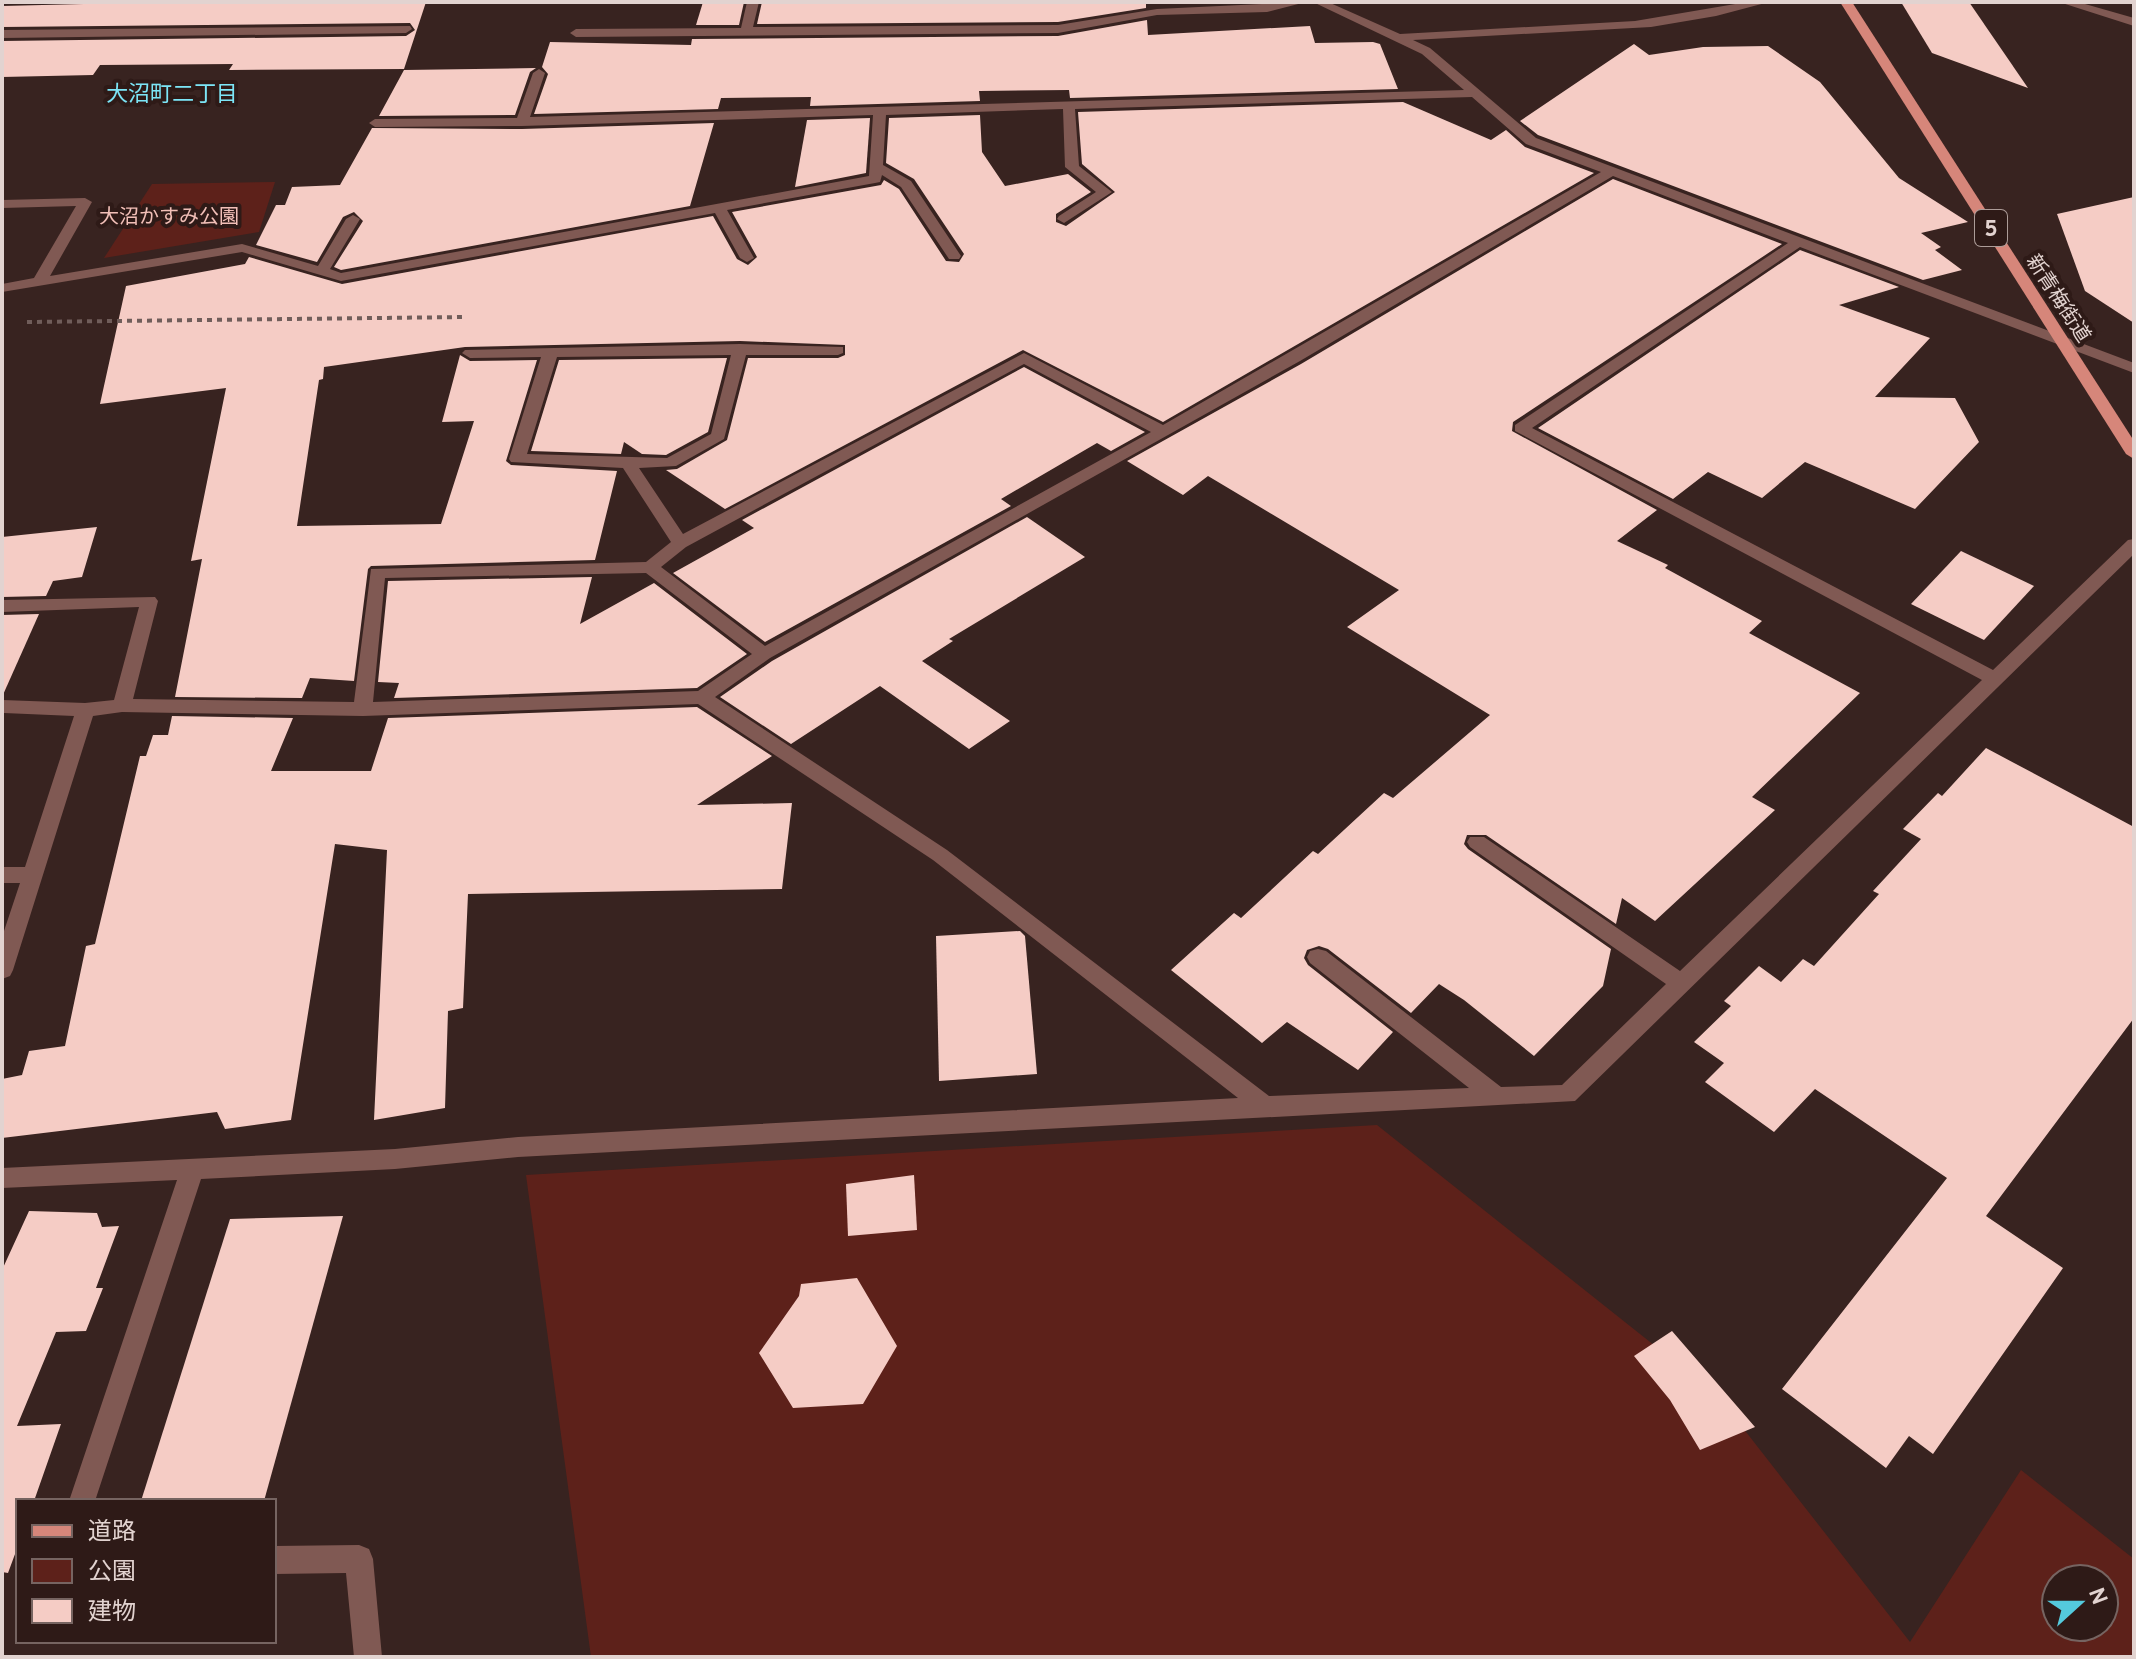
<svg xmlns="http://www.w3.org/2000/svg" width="2136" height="1659" font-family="Overpass,'Noto Sans JP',sans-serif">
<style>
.green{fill:#5d211a;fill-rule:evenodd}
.building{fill:#f5ccc5}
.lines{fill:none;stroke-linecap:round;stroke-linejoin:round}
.path{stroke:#705d5a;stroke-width:4;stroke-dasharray:5 5;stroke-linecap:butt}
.minor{fill:#805953;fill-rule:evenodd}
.major{fill:#d6867a;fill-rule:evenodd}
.labels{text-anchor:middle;stroke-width:8;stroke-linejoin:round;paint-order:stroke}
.far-park-label{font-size:20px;fill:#f1bfb7;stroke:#2e1a17}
.far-street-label{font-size:20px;fill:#e2d3d0;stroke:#2e1a17}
.far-neighbourhood-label{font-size:22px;fill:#7ce5f6;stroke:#2e1a17}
.shield{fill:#2e1a17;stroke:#ac9c98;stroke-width:2}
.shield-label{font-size:22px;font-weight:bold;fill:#e2d3d0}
</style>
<rect width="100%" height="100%" fill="#382320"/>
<g class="green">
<path d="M275 182 259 232 104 258 152 184Z"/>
<path d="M1377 1125 1718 1396 1910 1642 2021 1470 2134 1559V1657H591L526 1175ZM2056 1579H2104V1627H2056Z"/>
</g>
<g class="building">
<path d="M165 2H426L404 69 229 70 233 64 100 65 93 75 2 77V41L406 36 415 30 410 23 2 27V6Z"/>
<path d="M703 2H744L739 25H696Z"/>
<path d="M762 2H1146V8L1058 22 757 24Z"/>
<path d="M1901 2H1969L2028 88 1932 53Z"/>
<path d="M1147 20 1148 35 1310 26 1315 43 1373 42 1380 44 1398 89 1070 98 1069 90 979 91 980 101 810 106 811 97 721 98 718 109 534 114 548 74 542 67 550 42 691 45 692 39 1058 36Z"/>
<path d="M1634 44 1649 55 1703 47 1768 46 1820 82 1899 178 1968 222 1921 233 1941 247 1935 250 1962 270 1923 280 1538 135 1520 121Z"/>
<path d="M536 68 530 72 515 115 379 116 404 70Z"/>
<path d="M1403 102 1491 140 1506 130 1525 147 1594 173 1163 422 1023 350 725 509 666 470 677 469 727 440 748 358H838L845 355V345L740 341 465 347 324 367 323 379 319 380 297 526 441 524 474 421 442 422 460 355 470 361 537 360 506 461 511 465 617 471 595 560 371 566 368 569 354 681 310 678 302 698 175 697 202 559 191 561 226 388 100 404 126 286 245 264 249 257 342 284 713 216 737 259 748 265 757 257 732 212 881 185 884 180 899 189 946 261 959 262 964 254 914 179 886 163 889 118 980 115 982 152 1005 186 1068 174 1091 192 1056 214V222L1066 226 1115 192 1082 164 1078 112Z"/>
<path d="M870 118 866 173 795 187 807 120Z"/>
<path d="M714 123 690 206 341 270 334 267 363 221 354 212 343 217 317 262 256 245 276 205H285L292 187 340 185 372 128 522 129Z"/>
<path d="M1613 179 1782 244 1513 422 1512 431 1657 510 1617 541 1668 565 1665 568 1762 621 1749 633 1860 693 1752 797 1775 810 1655 921 1622 898 1616 924 1486 835H1467L1464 844 1468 849 1611 949 1603 986 1534 1056 1464 1000 1439 984 1411 1013 1328 949 1319 946 1307 950 1304 958 1308 965 1393 1032 1358 1070 1287 1022 1262 1043 1171 970 1234 913 1241 918 1313 851 1318 854 1384 793 1393 798 1490 715 1347 627 1399 590 1208 476 1183 495 1127 461 1301 364Z"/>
<path d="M2134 197V323L2085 291 2057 214Z"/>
<path d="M1800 250 1899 287 1839 305 1930 338 1875 397 1955 398 1979 442 1915 509 1805 462 1762 498 1708 472 1673 499 1538 428Z"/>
<path d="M727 358 708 432 666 455 642 454 624 442 621 454 531 451 559 360Z"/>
<path d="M1024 367 1145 432 1111 451 1097 443 1001 499 1011 506 765 642 673 573 754 528 742 520Z"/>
<path d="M1027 517 1085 557 949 639 953 641 922 661 1010 721 969 749 880 686 791 744 720 697 772 661Z"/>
<path d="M97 527 82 577 53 581 46 596 2 597V537Z"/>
<path d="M1961 551 2034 586 1984 640 1911 604Z"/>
<path d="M592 577 580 624 654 583 747 654 697 688 394 698 399 683 378 682 388 581Z"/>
<path d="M39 614 2 697V615Z"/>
<path d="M697 707 772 756 697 805 792 803 782 889 468 894 463 1008 448 1011 445 1108 374 1120 387 850 335 844 291 1120 225 1129 217 1112 2 1138V1079L22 1075 29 1051 65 1046 86 946 95 944 140 756H146L153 735H168L172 716 293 718 271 771H371L388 718Z"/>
<path d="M1986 748 2134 827V1018L1986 1216 2063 1268 1933 1454 1909 1436 1886 1468 1782 1389 1947 1178 1815 1089 1774 1132 1705 1082 1724 1063 1694 1042 1731 1006 1724 1001 1759 966 1781 982 1803 959 1814 966 1879 894 1873 891 1921 839 1903 829 1938 793 1942 796Z"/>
<path d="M1020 931 1025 936 1037 1074 939 1081 936 936Z"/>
<path d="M914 1175 917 1230 848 1236 846 1184Z"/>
<path d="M29 1211 97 1213 102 1227 119 1226 96 1288H103L86 1331 56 1332 17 1426 61 1424 34 1501H18V1546L8 1573 2 1572V1270Z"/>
<path d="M343 1216 264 1501H141L230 1219Z"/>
<path d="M857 1278 897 1346 863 1404 793 1408 759 1353 799 1296 801 1284Z"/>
<path d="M1672 1331 1755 1427 1700 1450 1670 1400 1634 1356Z"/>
</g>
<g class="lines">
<path class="path" d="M27 322 465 317"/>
<g class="minor">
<path d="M747 2H759L753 27 1058 25 1157 9 1306 2 1267 12 1157 15 1058 33 576 37 570 33 576 29 741 28Z"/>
<path d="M1313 2H1328L1400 34 1635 21 1747 2H1769L1716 16 1651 27 1413 40 1430 48 1536 138 2134 363V373L1800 247 1532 428 1993 670 2128 540 2134 539V554L1575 1101 518 1157 395 1169 201 1179 95 1501H69L177 1180 2 1188V1168L395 1149 518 1137 1238 1098 933 860 698 704 363 716 122 712 93 716 13 970 10 976 2 979V937L20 883H2V867H25L74 716 4 713 2 700 85 703 114 700 139 607 2 612V600L155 597 158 601 133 699 354 702 371 569 646 562 671 542 623 468 511 462 509 459 541 357 470 358 462 353 465 350 740 344 843 347V353L838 355H746L724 439 676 466 639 468 683 534 1024 353 1163 425 1601 172 1526 144 1472 97 1075 109 1079 166 1112 192 1064 223 1057 219 1059 216 1096 192 1065 167 1063 109 886 115 883 165 911 181 961 256 959 259H949L901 187 882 175 880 182 875 183 727 210 754 258 747 262 740 258 715 213 341 281 242 252 2 292V284L34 278 76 206 2 208V200L85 198 92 202 50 276 242 244 318 266 346 219 353 215 360 219 330 269 341 273 869 176 873 115 522 126 375 127 369 123 375 119 517 118 533 73 539 69 545 73 530 117 1464 90 1422 54ZM1613 176 1788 243 1515 425V431L1982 680 1680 971 1484 837H1470L1467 842 1470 847 1666 984 1562 1085 1501 1087 1326 951 1318 949 1310 951 1307 957 1310 963 1469 1088 1269 1096 947 850 715 697 770 658 1300 361ZM731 355 711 434 667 458 527 454 557 357ZM1024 364 1151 432 765 646 661 567 686 547ZM646 573 752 654 698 691 373 702 385 578Z"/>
<path d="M2059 2H2078L2134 18V26Z"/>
<path d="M410 26 412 29 406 33 2 38V30Z"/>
<path d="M359 1545 369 1549 373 1559 382 1657H354L346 1573 274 1574V1546Z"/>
</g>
<path class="major" d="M1840 2H1852L2134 441V459L2126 454Z"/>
</g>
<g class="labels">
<g class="far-park-label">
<text x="169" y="223">大沼かすみ公園</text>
</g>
<g class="far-street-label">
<text transform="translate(2059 298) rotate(57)" y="7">新青梅街道</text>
</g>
<g class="far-neighbourhood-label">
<text x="172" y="101">大沼町二丁目</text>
</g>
<rect class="shield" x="1975" y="210" width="32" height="36" rx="6"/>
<g class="shield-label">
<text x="1991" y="236">5</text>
</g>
</g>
<rect width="2136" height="1659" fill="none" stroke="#e2d3d0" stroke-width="8"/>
<rect x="16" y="1499" width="260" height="144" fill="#2e1a17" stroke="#766461" stroke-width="2"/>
<rect x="32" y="1525" width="40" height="12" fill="#d6867a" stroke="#766461" stroke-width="2"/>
<text x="88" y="1539" font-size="24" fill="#e2d3d0">道路</text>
<rect x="32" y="1559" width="40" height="24" fill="#5d211a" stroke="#766461" stroke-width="2"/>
<text x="88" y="1579" font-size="24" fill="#e2d3d0">公園</text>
<rect x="32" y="1599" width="40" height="24" fill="#f5ccc5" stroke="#766461" stroke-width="2"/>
<text x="88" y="1619" font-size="24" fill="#e2d3d0">建物</text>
<g transform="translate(2080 1603) rotate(69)"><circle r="38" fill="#2e1a17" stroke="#766461" stroke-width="2"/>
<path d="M0-6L14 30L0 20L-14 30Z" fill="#54cadd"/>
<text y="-12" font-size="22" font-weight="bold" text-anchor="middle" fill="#e2d3d0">N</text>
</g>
</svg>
